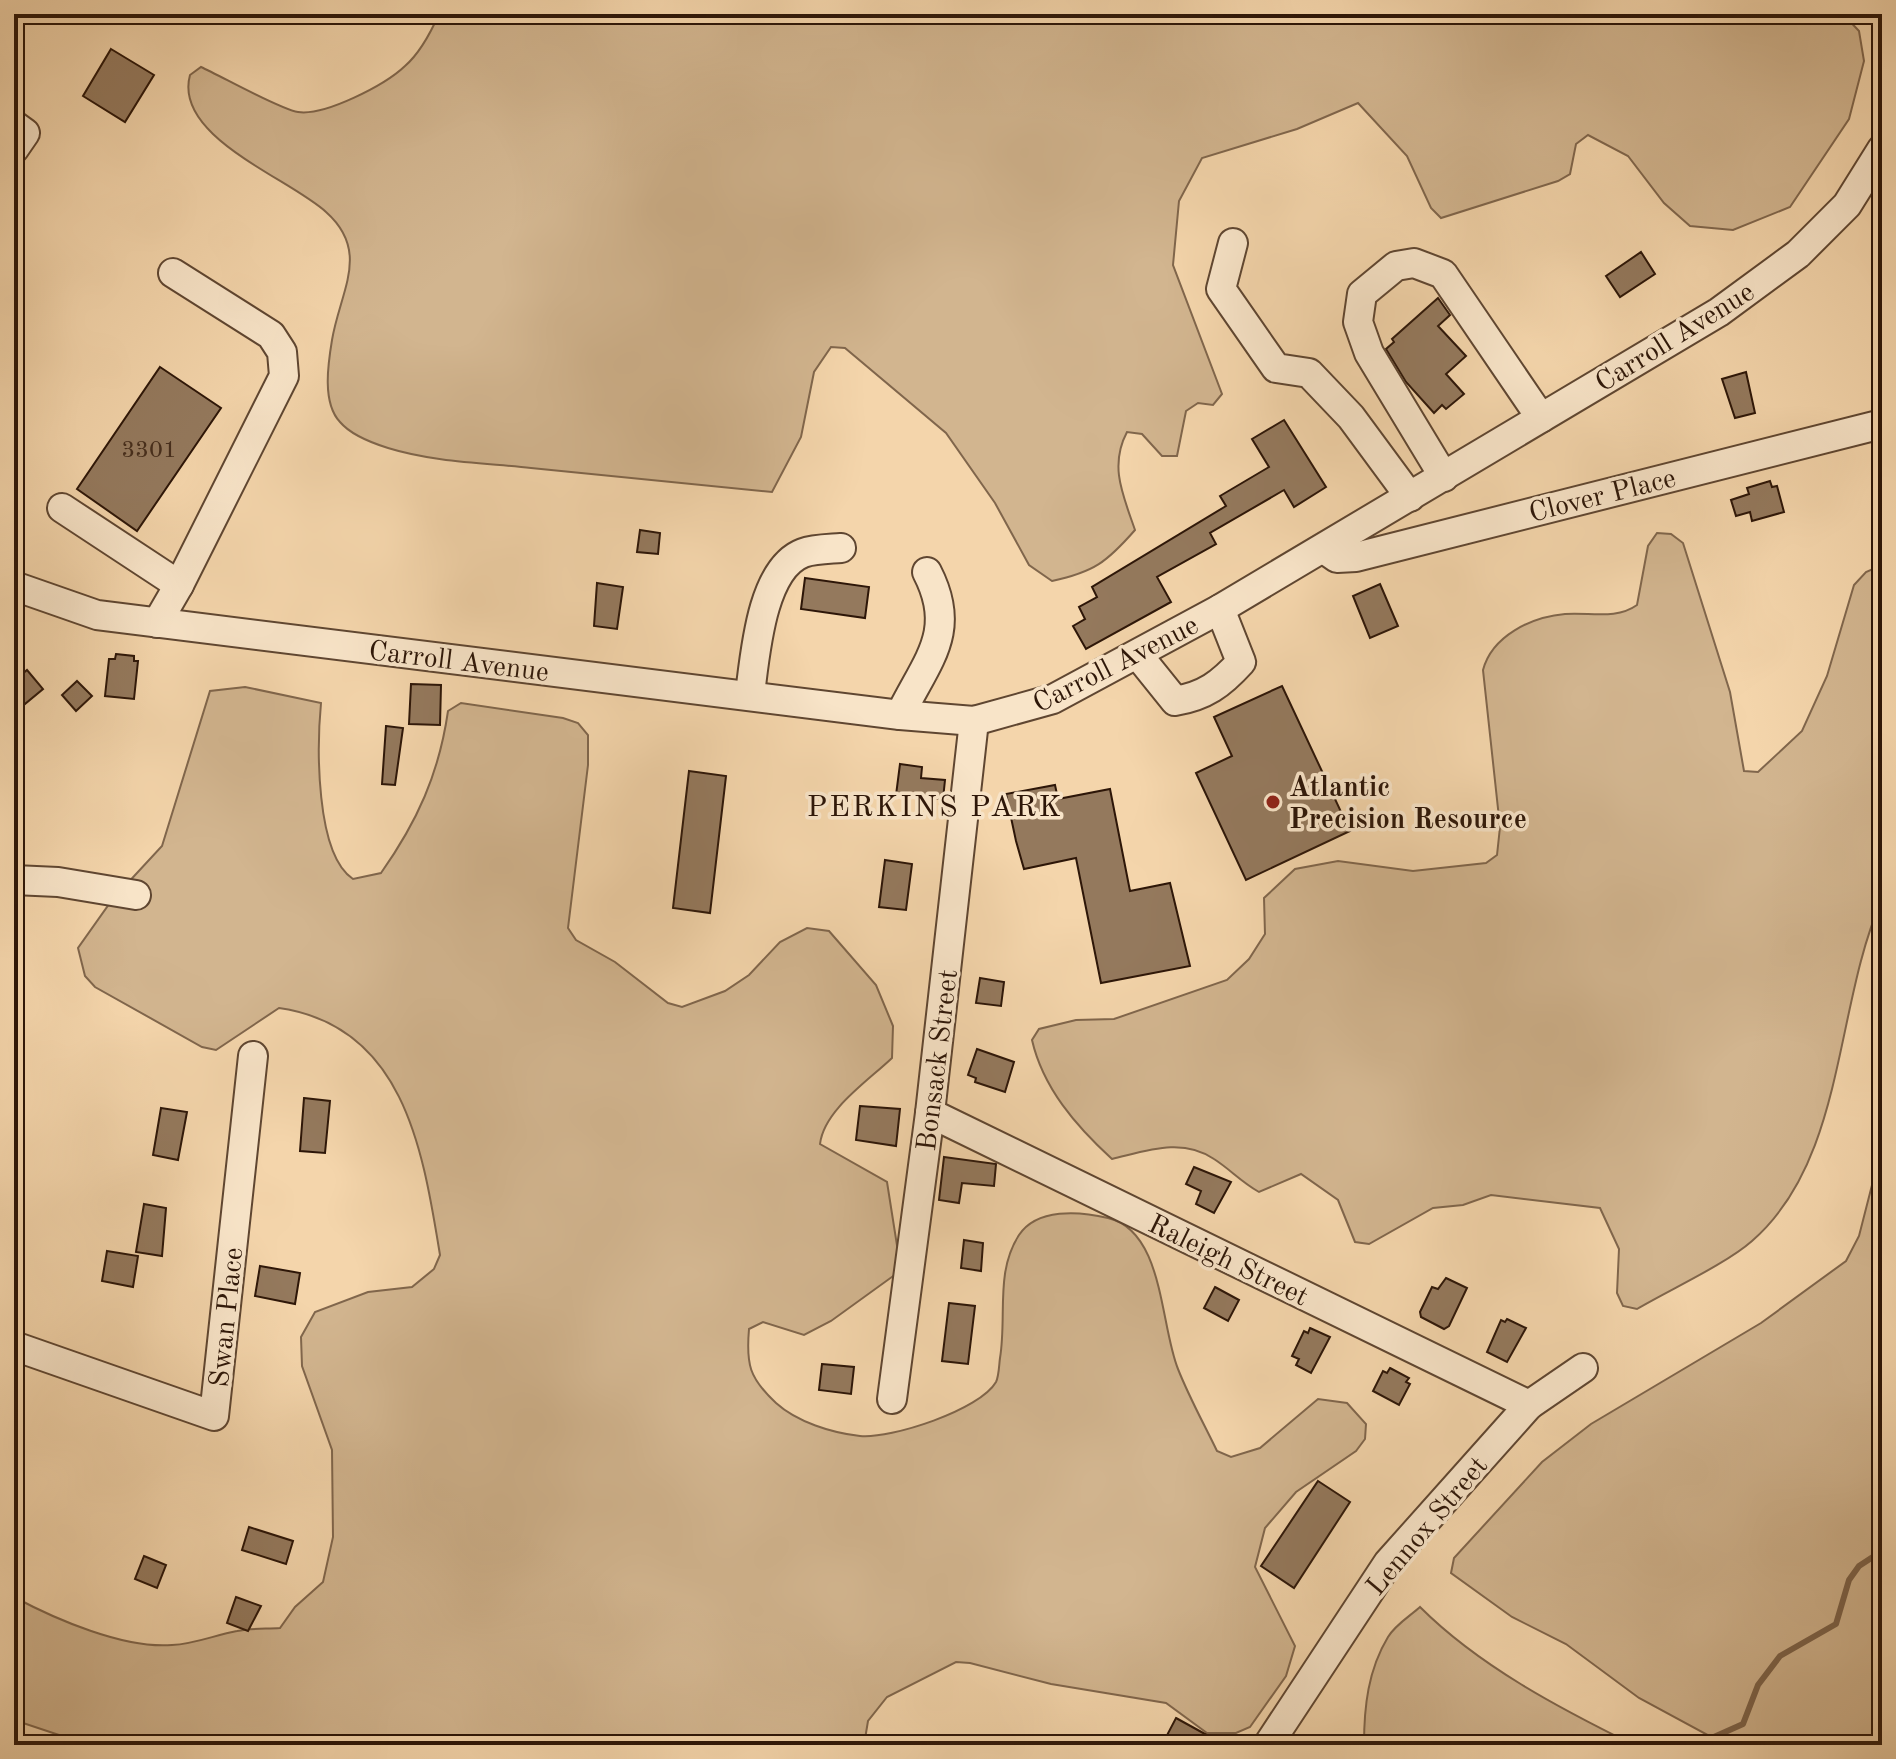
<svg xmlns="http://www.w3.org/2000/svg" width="1896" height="1759" font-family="'Old Standard TT',serif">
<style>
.green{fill:#d2b58f;stroke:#80664c;stroke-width:2}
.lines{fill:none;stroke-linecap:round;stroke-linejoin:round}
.stream{stroke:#7c6249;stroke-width:6}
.building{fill:#94795d;stroke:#2d1608;stroke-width:2}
.minor-casing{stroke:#5f4631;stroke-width:32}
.minor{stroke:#f8e4c8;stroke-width:28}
.poi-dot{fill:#8f2418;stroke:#f8e4c8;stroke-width:3}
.labels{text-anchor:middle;stroke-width:7;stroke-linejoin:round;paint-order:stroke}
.number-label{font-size:24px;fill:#472f1d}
.street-label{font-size:28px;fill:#2d1608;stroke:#f8e4c8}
.poi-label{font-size:28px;font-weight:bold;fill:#2d1608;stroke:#f8e4c8;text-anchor:start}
.neighbourhood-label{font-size:30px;letter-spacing:2px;fill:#2d1608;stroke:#f8e4c8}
</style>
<rect width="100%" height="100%" fill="#f4d5ab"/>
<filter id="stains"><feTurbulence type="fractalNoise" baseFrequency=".0025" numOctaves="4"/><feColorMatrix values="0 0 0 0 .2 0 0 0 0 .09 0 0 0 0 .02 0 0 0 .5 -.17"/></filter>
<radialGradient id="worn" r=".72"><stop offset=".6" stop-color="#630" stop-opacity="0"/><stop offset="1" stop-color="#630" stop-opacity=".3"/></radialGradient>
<g class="green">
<path d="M439 14H1843L1859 31 1864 61 1849 119 1790 207 1733 230 1690 226 1664 203 1628 156 1588 135 1576 144 1570 174 1558 181 1441 218 1431 208 1407 156 1358 103 1297 129 1202 158 1179 201 1173 265 1222 394 1213 405 1198 403 1186 411 1177 456H1162L1142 434 1127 432C1109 466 1123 495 1135 530 1107 562 1094 572 1052 581L1029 565 995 503 946 433 845 348 831 347 814 372 801 437 772 492C692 484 612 476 531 468 484 463 433 462 388 448 372 443 351 435 340 422 322 403 328 364 332 340 340 291 371 252 326 212 289 178 173 137 190 75L201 67C221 76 281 110 298 112 325 116 385 85 405 66 420 53 431 32 439 14Z"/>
<path d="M1657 533 1671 534 1683 543 1730 692 1744 771 1758 772 1802 731 1827 676 1854 585 1866 572 1882 565V899C1834 1007 1846 1159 1752 1241 1726 1264 1669 1290 1637 1309L1623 1306 1617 1293 1619 1249 1600 1208 1491 1195 1463 1205 1433 1208 1369 1244 1355 1242 1338 1200 1301 1174 1259 1192C1240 1181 1231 1170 1214 1159 1182 1137 1146 1151 1112 1159 1076 1126 1043 1088 1032 1040L1039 1029 1076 1020 1114 1019 1227 980 1249 959 1265 934 1264 898 1295 869 1338 861 1413 871 1486 863 1497 855 1500 827 1483 670C1492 636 1531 617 1565 614 1590 612 1616 620 1637 605L1648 546Z"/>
<path d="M245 687 321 703C317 745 315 854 353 879L381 873C417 822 439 774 448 711L461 703 563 718 578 723 588 735V765L568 928 576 940 615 962 668 1003 682 1007 725 991 749 975 780 942 807 928 829 931 876 985 893 1026 892 1058C868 1081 824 1110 820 1144L887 1182 899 1258 896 1274 831 1321 804 1335 763 1322 749 1329C746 1364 749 1378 776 1403 797 1422 832 1433 860 1436 891 1439 980 1410 996 1382 999 1376 999 1365 1000 1358 1007 1316 995 1272 1019 1235 1037 1208 1079 1211 1108 1218 1164 1231 1160 1325 1178 1369 1189 1397 1204 1424 1217 1451L1231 1457 1260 1448 1318 1399 1347 1403 1366 1424 1365 1439 1356 1451 1296 1492 1265 1528 1255 1567 1295 1646 1286 1676 1250 1727 1236 1733H1207L1166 1703 1051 1684 970 1663 956 1662 887 1697 868 1721 864 1745H89L14 1720V1597C55 1619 124 1649 172 1645 195 1644 215 1635 237 1631 251 1628 266 1629 280 1628L295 1607 323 1582 333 1537 332 1450 302 1366 301 1337 315 1312 368 1292 412 1287 434 1269 440 1255C423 1152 405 1026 279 1008L216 1050 202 1047 95 987 85 976 78 948 112 900 162 846 210 691Z"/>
<path d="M1882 1146V1745H1726L1639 1698 1566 1644 1512 1617 1451 1573 1454 1558 1542 1462 1591 1424 1761 1323 1846 1261 1859 1236Z"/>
<path d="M1420 1607C1479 1666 1559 1708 1634 1745H1364C1364 1707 1368 1670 1388 1637 1395 1625 1410 1616 1420 1607Z"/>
</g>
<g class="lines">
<path class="stream" d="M1696 1745 1743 1724 1758 1685 1780 1656 1836 1624 1849 1580 1859 1566 1882 1551"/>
</g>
<g class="building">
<path d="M111 49 154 75 125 122 83 96Z"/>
<path d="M1641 252 1655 274 1620 297 1606 276Z"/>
<path d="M1438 298 1450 315 1438 326 1466 356 1446 374 1464 394 1446 409 1442 405 1434 413 1406 382 1386 349 1394 342 1392 339Z"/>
<path d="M160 367 221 408 137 531 77 489Z"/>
<path d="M1746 372 1755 413 1735 418 1722 379Z"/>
<path d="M1284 420 1326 487 1294 507 1284 490 1210 533 1216 544 1157 577 1171 602 1086 649 1073 626 1085 619 1079 607 1097 597 1092 587 1226 506 1220 496 1269 467 1252 439Z"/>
<path d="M1770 481 1772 487 1777 486 1784 512 1752 521 1750 512 1736 516 1731 500 1749 494 1747 488Z"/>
<path d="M640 530 660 533 658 554 637 552Z"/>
<path d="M805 578 869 587 865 618 801 609Z"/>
<path d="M597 583 623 587 617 629 594 626Z"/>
<path d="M1380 584 1398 626 1370 638 1353 596Z"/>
<path d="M116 654 134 656V661H138L134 699 105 696 109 659H115Z"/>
<path d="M27 670 43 689 14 713V681Z"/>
<path d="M77 681 92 696 76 711 62 695Z"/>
<path d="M411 684 441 685 440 725 409 724Z"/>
<path d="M1282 686 1350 831 1246 880 1196 773 1232 756 1214 717Z"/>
<path d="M386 726 403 728 395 785 382 784Z"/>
<path d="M900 764 922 767 921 778 945 780 943 799 896 795Z"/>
<path d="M689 771 726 776 710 913 673 908Z"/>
<path d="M1055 785 1058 799 1110 789 1130 891 1170 883 1190 966 1101 983 1076 858 1024 869 1016 841 1006 794Z"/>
<path d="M885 860 912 864 906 910 879 907Z"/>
<path d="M980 978 1004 982 1001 1006 976 1003Z"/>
<path d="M977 1049 1014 1062 1005 1092 975 1082 976 1078 968 1075Z"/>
<path d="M304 1098 330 1101 325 1153 300 1151Z"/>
<path d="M860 1106 900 1109 896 1146 856 1140Z"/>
<path d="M161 1108 187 1112 178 1160 153 1155Z"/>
<path d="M944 1157 996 1164 994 1186 962 1183 959 1203 939 1200Z"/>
<path d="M1194 1167 1231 1182 1214 1213 1196 1204 1201 1191 1186 1184Z"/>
<path d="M144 1204 166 1208 162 1256 136 1252Z"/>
<path d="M964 1240 983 1243 981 1271 961 1268Z"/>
<path d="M107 1251 138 1256 133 1287 102 1281Z"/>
<path d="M260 1266 300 1273 295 1304 255 1296Z"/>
<path d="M1446 1278 1467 1288 1449 1326 1444 1329 1421 1317 1420 1312 1432 1287 1438 1289Z"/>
<path d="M1215 1287 1239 1300 1228 1321 1204 1308Z"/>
<path d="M949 1303 975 1306 968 1364 942 1361Z"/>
<path d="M1507 1319 1526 1328 1507 1362 1487 1352 1501 1320 1505 1322Z"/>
<path d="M1310 1328 1330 1337 1311 1373 1296 1365 1299 1359 1292 1356 1304 1331 1308 1333Z"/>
<path d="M822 1364 854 1367 851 1394 819 1390Z"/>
<path d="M1390 1368 1409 1378 1406 1382 1410 1384 1399 1405 1373 1391 1383 1371 1387 1373Z"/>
<path d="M1318 1481 1350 1502 1294 1588 1261 1566Z"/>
<path d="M249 1527 293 1541 286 1564 242 1550Z"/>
<path d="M144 1556 166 1565 157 1588 135 1579Z"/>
<path d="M236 1597 261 1606 248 1631 227 1623Z"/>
<path d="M1176 1718 1225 1745H1176L1165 1739Z"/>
</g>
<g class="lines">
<defs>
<g id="minor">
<path d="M14 125 25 133 14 149"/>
<path d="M1233 243 1221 289 1276 368 1309 373 1351 417 1410 497"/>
<path d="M173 273 271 335 282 352 284 376 179 585"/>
<path d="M1444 477 1369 353 1358 322 1362 294 1396 266 1414 263 1443 274 1541 418"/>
<path d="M62 508 179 585 157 623"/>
<path d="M1324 549 1337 558 1356 557 1882 424"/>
<path d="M14 586 97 615 900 715 974 721 1053 699 1220 609 1719 312 1798 254 1847 205 1882 149"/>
<path d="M1138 655 1175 701C1205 696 1221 684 1241 662L1220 609"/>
<path d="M750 694C755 656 761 569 803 553 814 549 829 549 841 548"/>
<path d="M900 715C927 660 958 632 927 572"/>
<path d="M14 880 58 882 136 895"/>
<path d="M930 1113 1529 1405"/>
<path d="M14 1346 214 1416 253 1056"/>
<path d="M892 1399 930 1113 974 721"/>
<path d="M1268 1745 1388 1563 1529 1405 1583 1368"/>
</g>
</defs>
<use href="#minor" class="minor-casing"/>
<use href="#minor" class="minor"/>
</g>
<circle class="poi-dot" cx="1273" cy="802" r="8"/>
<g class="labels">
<g class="number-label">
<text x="149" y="457">3301</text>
</g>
<g class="street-label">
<text transform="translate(1674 336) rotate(-32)" y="10">Carroll Avenue</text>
<text transform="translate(1602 494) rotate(-14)" y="10">Clover Place</text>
<text transform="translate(459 660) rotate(7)" y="10">Carroll Avenue</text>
<text transform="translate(1115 663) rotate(-27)" y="10">Carroll Avenue</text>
<text transform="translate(936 1060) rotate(-83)" y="10">Bonsack Street</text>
<text transform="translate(1229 1259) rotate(26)" y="10">Raleigh Street</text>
<text transform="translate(225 1317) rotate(-84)" y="10">Swan Place</text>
<text transform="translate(1426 1525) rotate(-50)" y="10">Lennox Street</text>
</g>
<g class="poi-label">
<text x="1289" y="796">Atlantic<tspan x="1289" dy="32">Precision Resource</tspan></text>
</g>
<g class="neighbourhood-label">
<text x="935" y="816">PERKINS PARK</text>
</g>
</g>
<rect width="1896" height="1759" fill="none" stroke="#f4d5ab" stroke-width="48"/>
<rect x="16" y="16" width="1864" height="1727" fill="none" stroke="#2d1608" stroke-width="4"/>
<rect x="24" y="24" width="1848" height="1711" fill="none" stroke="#2d1608" stroke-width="2"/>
<rect width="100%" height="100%" filter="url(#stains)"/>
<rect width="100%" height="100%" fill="url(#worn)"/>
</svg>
